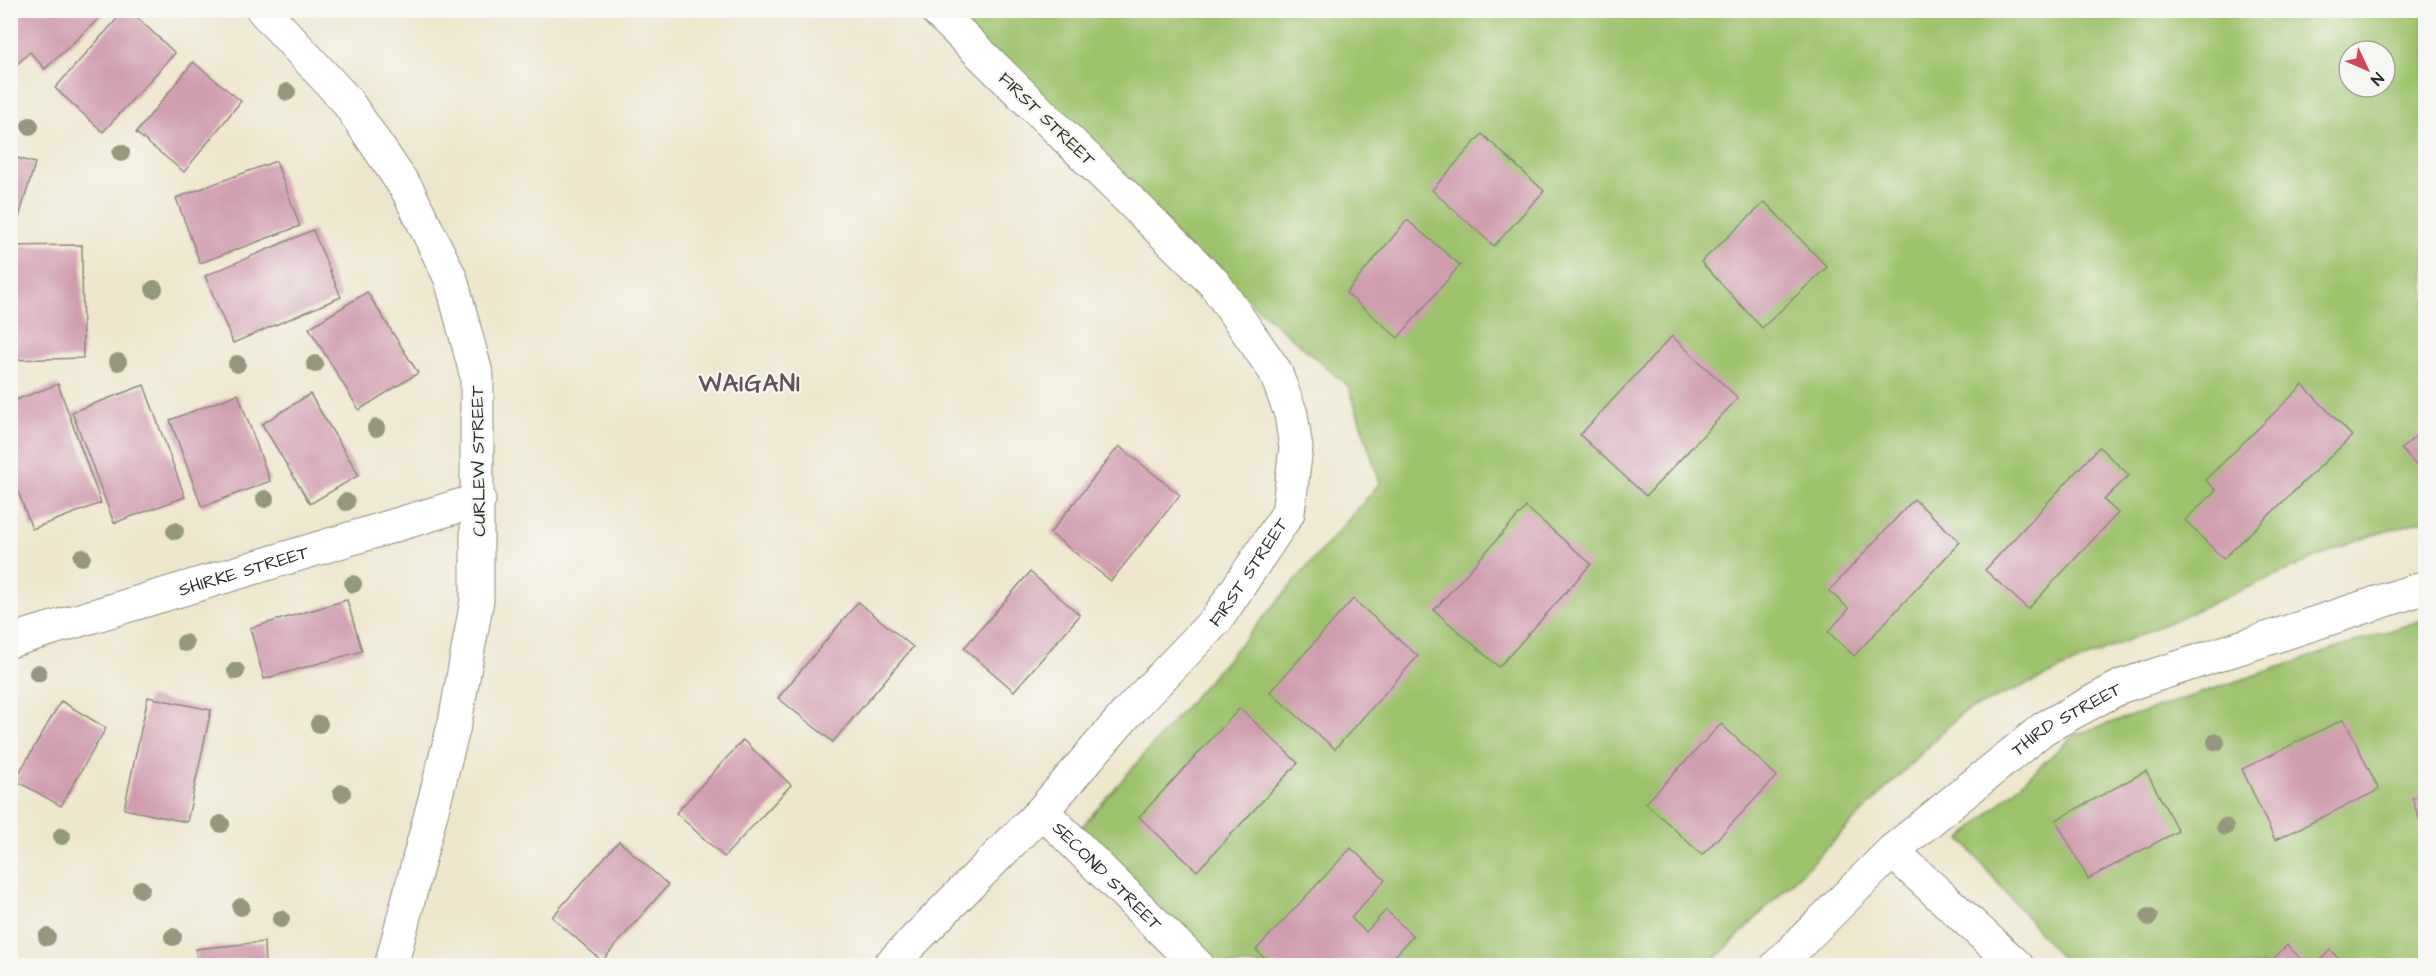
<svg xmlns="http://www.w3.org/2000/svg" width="2436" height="976" font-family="'Architects Daughter',sans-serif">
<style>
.green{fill:#9dc26c;stroke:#64764c;stroke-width:1.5;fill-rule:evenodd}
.building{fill:#d09daf}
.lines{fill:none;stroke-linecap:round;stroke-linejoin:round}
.minor-casing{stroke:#8c897c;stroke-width:35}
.minor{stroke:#fff;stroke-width:33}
.tree{fill:#95987e}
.labels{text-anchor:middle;stroke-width:4.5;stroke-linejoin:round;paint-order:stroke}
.street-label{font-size:18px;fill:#2b2b2b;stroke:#f6f6f2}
.district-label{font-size:24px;font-weight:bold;letter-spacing:1.5px;fill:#655359;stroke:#f6f6f2}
</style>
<rect width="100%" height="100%" fill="#f6f6f2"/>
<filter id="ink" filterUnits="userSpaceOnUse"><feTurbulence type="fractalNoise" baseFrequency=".0167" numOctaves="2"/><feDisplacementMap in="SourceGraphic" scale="12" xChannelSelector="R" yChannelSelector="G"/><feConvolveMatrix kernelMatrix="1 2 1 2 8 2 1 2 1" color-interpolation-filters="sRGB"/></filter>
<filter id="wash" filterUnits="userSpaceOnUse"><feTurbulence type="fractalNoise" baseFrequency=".008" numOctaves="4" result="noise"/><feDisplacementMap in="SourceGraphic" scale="24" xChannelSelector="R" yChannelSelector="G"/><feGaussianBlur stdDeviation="1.35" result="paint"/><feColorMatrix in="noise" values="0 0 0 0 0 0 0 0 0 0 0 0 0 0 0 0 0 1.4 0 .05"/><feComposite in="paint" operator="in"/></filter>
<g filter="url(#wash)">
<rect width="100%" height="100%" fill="#eee7cd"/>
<g class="green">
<path d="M913 11H2425V520L2354 541 1962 713 1709 965H1218L1071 839 1380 483 1349 387ZM2349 51H2385V87H2349Z"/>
<path d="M2425 619V965H2067L1961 839 2074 735Z"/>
</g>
<g id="blocks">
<g class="building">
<path d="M10 10H108L45 69 30 52 10 71V22L13 19Z"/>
<path d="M125 10H129L175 53 103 132 55 88Z"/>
<path d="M193 62 241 101 184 172 136 133Z"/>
<path d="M1482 134 1544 191 1494 246 1432 190Z"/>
<path d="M10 156 35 163 15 231 10 230Z"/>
<path d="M276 161 300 226 200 263 176 198Z"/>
<path d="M1765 202 1827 267 1762 328 1701 262Z"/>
<path d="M1407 220 1460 265 1398 338 1346 293Z"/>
<path d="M313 230 341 297 233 343 205 276Z"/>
<path d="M82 245 83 358 10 360V246Z"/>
<path d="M367 292 418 373 359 410 309 328Z"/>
<path d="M1672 336 1738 398 1646 496 1580 435Z"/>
<path d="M58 384 101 503 32 529 10 470V402Z"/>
<path d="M144 385 185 497 114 523 72 412Z"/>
<path d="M2303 385 2352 436 2223 559 2185 520 2216 490 2205 480Z"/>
<path d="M238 394 270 481 202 507 170 420Z"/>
<path d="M310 394 359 475 310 504 262 424Z"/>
<path d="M2426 427V476L2401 449Z"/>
<path d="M1119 446 1180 495 1111 581 1050 533Z"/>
<path d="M2099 447 2129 475 2104 500 2118 513 2028 609 1985 570Z"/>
<path d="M1914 499 1960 542 1854 656 1828 632 1849 609 1829 591Z"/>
<path d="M1526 507 1591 564 1499 667 1434 610Z"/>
<path d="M1030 572 1080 615 1014 691 964 648Z"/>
<path d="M1353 599 1418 656 1335 749 1270 692Z"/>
<path d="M347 600 362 651 264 679 250 628Z"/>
<path d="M858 602 913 647 833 742 778 698Z"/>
<path d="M148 697 211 710 187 822 124 809Z"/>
<path d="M61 701 106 728 61 806 15 780Z"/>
<path d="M1240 708 1298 763 1197 871 1139 817Z"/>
<path d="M2344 719 2379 790 2275 840 2242 769Z"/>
<path d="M1721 724 1777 776 1702 855 1646 803Z"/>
<path d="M10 728 14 729 11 743 10 742Z"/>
<path d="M743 740 791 785 724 857 676 813Z"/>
<path d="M2146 771 2178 831 2088 879 2056 820Z"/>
<path d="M2426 794V836H2425L2412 798Z"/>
<path d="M619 841 668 885 602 961 552 917Z"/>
<path d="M1351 848 1385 880 1351 918 1366 932 1386 910 1413 936 1386 966H1273L1256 950Z"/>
<path d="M264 942 265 966H197L196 949Z"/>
<path d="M2287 945 2308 966H2266Z"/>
<path d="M2330 950 2346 966H2315Z"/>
<path d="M1058 960 1060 966H1042V965Z"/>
</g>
</g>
</g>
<g filter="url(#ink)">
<use href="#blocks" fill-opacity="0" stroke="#8c897c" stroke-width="1.5"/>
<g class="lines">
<defs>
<g id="minor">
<path d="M263 10 346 100 408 191 451 279 477 377V600L455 722 391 966"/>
<path id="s1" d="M10 641 479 500"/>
<path id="s2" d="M1042 811 1198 966"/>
<path d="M1892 851 2017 966"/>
<path id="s3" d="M889 966 1042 811 1127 713 1217 619 1288 513 1296 448 1291 414 1275 371 1214 283 936 10"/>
<path id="s4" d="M1777 966 1892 851 2044 728 2122 686 2426 587"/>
</g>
</defs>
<use href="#minor" class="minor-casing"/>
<use href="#minor" class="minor"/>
</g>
<g class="tree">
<circle cx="287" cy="92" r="9"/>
<circle cx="30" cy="126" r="9"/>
<circle cx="121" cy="153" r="9"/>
<circle cx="154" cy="289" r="9"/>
<circle cx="118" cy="362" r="9"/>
<circle cx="237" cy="364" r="9"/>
<circle cx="315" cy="364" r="9"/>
<circle cx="376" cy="428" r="9"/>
<circle cx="265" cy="499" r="9"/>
<circle cx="346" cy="502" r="9"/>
<circle cx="175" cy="531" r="9"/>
<circle cx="82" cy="557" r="9"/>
<circle cx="353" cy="584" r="9"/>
<circle cx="185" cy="643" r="9"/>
<circle cx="236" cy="671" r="9"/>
<circle cx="38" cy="673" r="9"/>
<circle cx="319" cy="724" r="9"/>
<circle cx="2216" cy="742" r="9"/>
<circle cx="342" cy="793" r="9"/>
<circle cx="221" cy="824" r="9"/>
<circle cx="2225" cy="827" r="9"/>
<circle cx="62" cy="836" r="9"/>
<circle cx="141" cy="889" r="9"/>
<circle cx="241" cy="907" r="9"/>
<circle cx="2149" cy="917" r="9"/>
<circle cx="281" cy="919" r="9"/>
<circle cx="47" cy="937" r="9"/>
<circle cx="173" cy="937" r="9"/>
</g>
</g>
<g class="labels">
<g class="street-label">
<text transform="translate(1047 119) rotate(44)" y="6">FIRST STREET</text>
<text transform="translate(478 461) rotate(-91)" y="6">CURLEW STREET</text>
<text dy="6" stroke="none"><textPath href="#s1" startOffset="244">SHIRKE STREET</textPath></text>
<text dy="6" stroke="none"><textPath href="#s3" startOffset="534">FIRST STREET</textPath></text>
<text dy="6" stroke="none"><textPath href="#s4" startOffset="382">THIRD STREET</textPath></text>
<text dy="6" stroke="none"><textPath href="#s2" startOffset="92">SECOND STREET</textPath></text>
</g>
<g class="district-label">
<text x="750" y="391">WAIGANI</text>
</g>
</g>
<rect width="2436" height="976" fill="none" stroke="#f6f6f2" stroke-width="36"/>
<g transform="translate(2367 69) rotate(134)"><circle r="28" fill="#f6f6f2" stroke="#a5a5a2" stroke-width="1.5"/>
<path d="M0-4.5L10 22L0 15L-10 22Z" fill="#d1495b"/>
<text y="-9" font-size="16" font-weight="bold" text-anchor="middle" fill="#2b2b2b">N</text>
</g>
</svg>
